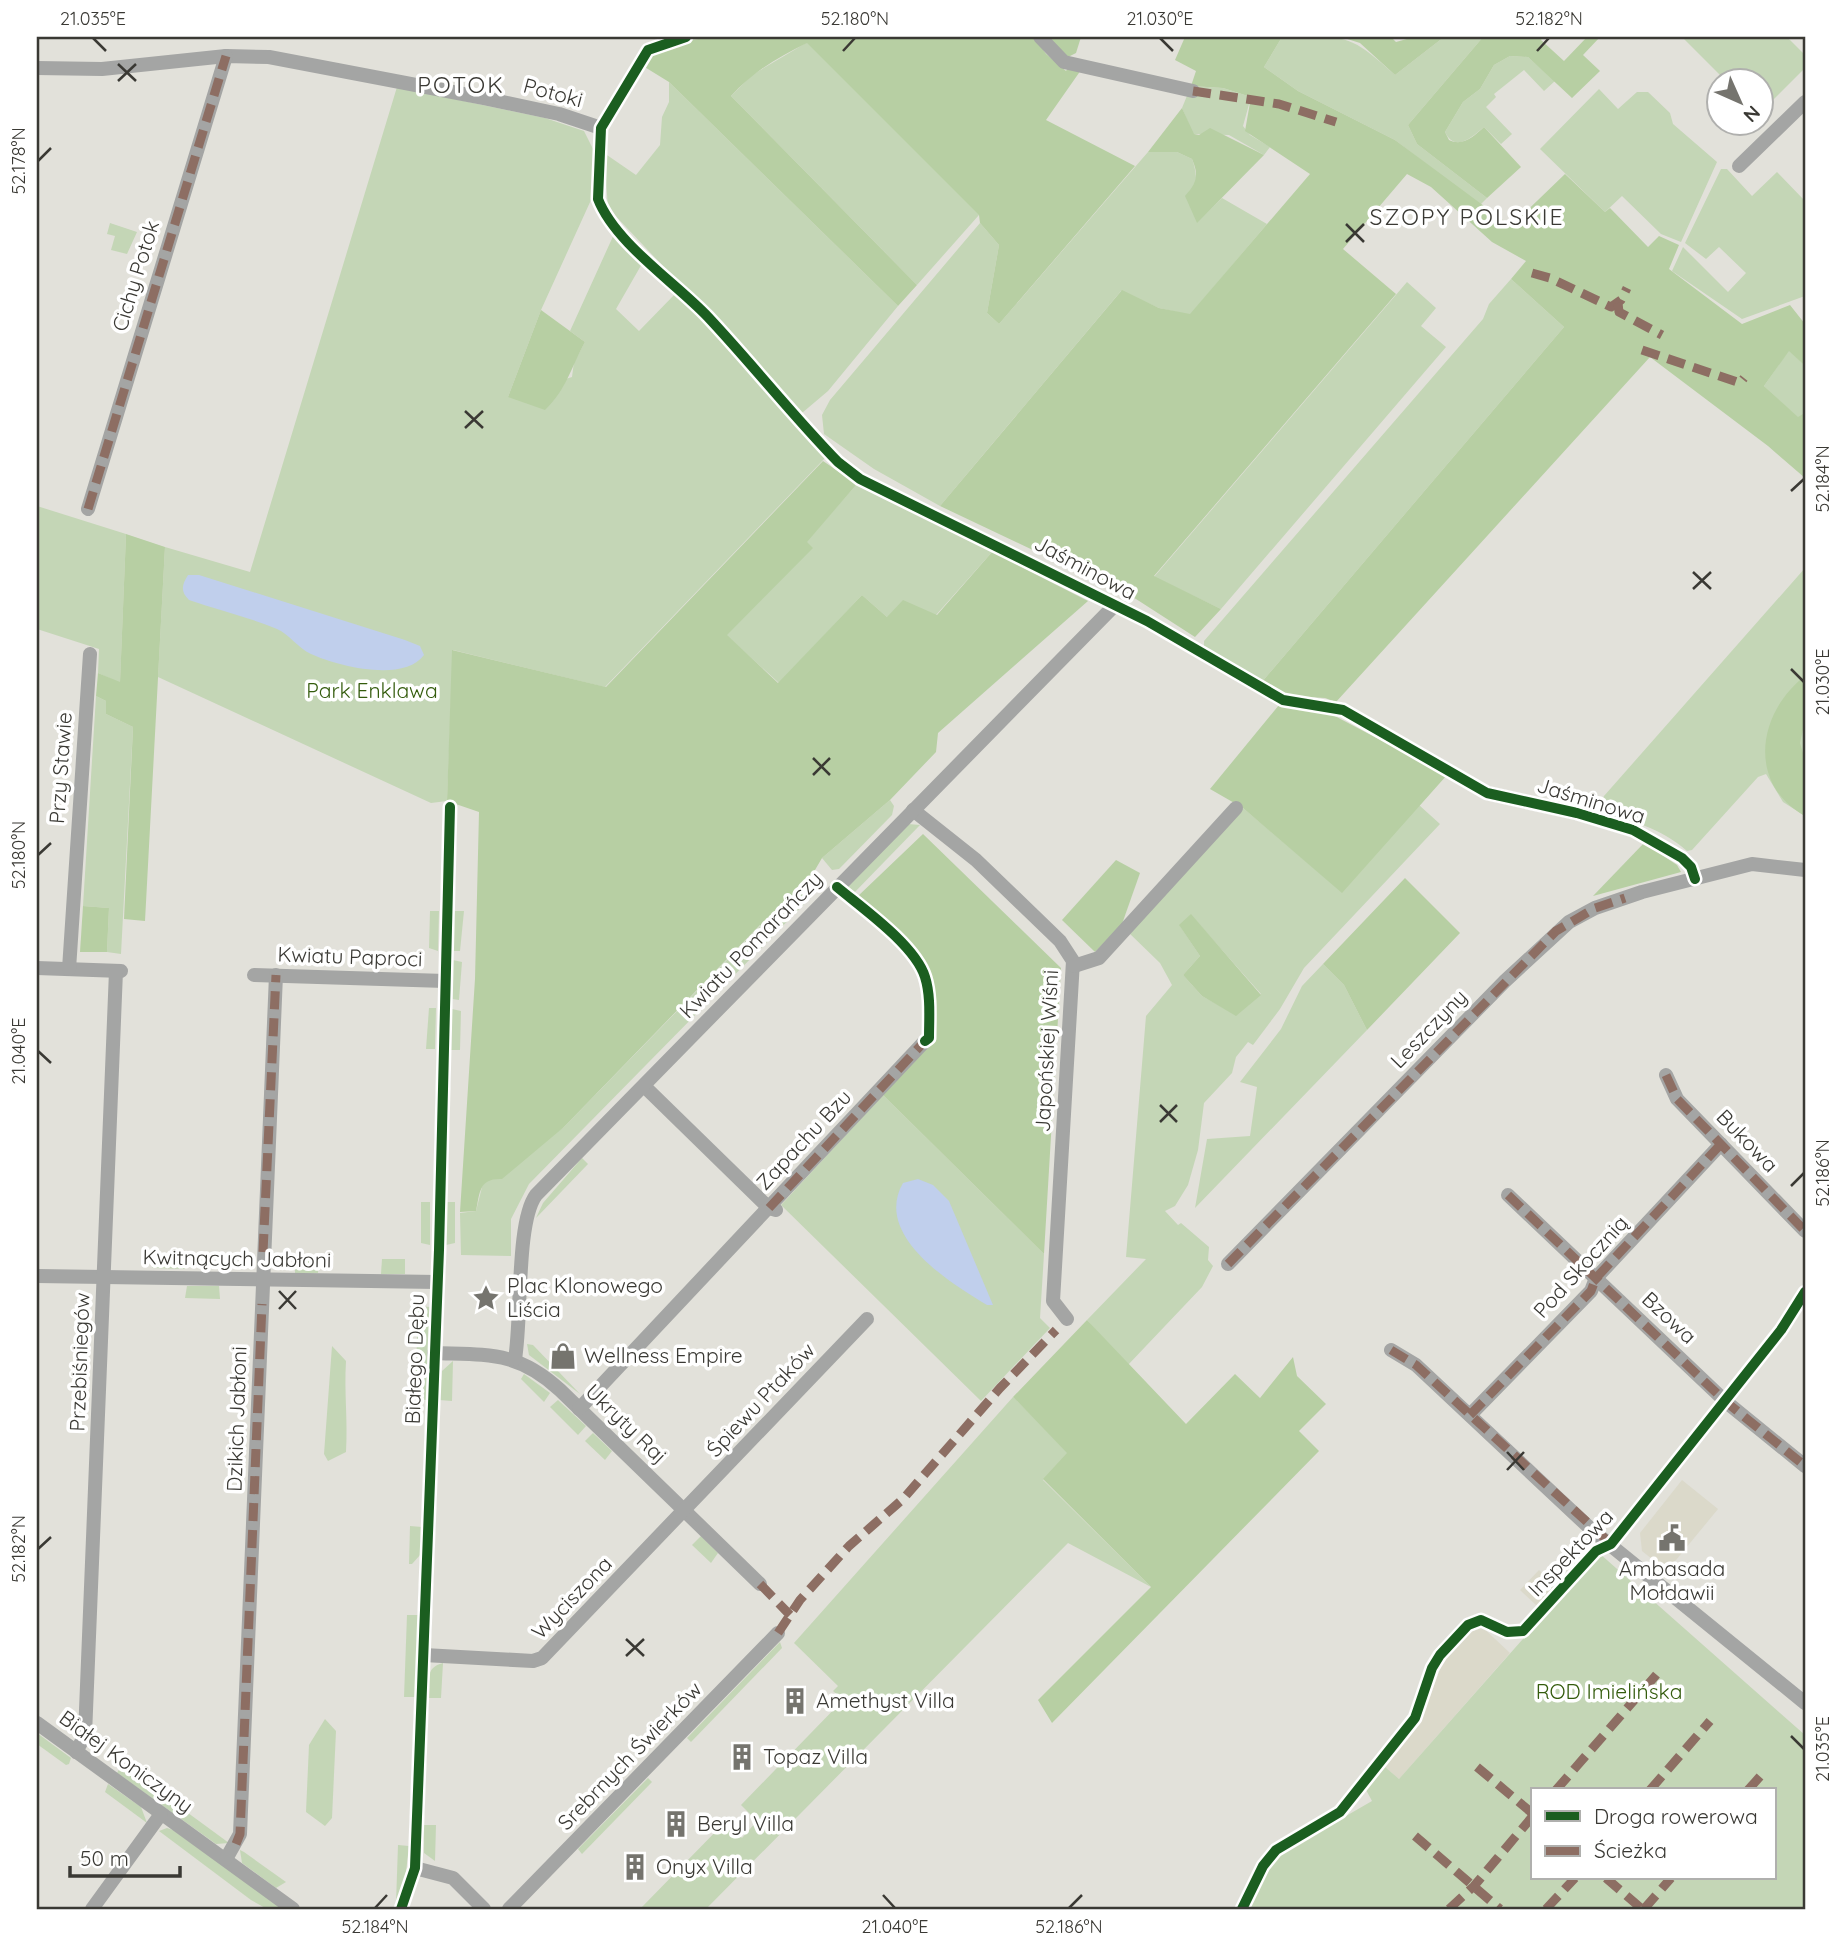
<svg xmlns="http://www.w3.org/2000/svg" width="1842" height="1946" font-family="Quicksand,sans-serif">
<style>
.built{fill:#dbd9ca}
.green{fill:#c4d6b6;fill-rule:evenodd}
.forest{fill:#b7cfa3}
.water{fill:#c0cfec}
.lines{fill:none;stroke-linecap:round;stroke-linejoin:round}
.minor{stroke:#a4a5a4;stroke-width:14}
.quiet{stroke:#8d6e63;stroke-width:9;stroke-dasharray:18 9;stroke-linecap:butt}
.cycleway-casing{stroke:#fff;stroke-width:15}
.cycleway{stroke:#1b5e20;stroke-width:10}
.ticks{fill:none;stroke:#3a3934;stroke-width:2.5}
.labels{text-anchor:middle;stroke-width:7;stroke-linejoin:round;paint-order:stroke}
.street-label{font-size:21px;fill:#3a3934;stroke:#fff}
.park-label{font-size:21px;fill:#345c0d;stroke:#fff}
.poi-label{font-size:21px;fill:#3a3934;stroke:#fff;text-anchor:start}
.neighbourhood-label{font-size:23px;letter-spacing:2px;fill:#3a3934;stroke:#fff}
.neatline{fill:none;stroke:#3a3934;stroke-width:2.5}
.ticks-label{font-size:18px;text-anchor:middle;fill:#3a3934}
</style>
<rect width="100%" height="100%" fill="#e2e1da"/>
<g class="built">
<path d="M1682 1480 1718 1509 1667 1571 1642 1551 1640 1533Z"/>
<path d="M1539 1570 1555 1585 1537 1606 1520 1590Z"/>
<path d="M1479 1624 1510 1653 1399 1779 1384 1766 1410 1736 1425 1710 1442 1664Z"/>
</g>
<g class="green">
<path d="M1034 37 1046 54 1066 72 979 215 917 285 731 96 752 75 806 43Z"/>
<path d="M1282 37C1345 37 1347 31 1395 75L1444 37H1483L1408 125 1417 144 1487 198 1480 205 1395 140 1298 91 1264 67Z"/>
<path d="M1682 37H1787L1805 55V68L1764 109 1762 80H1725Z"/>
<path d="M1510 56 1528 57 1555 81 1544 91 1524 70 1494 94 1496 97 1486 107 1512 134 1501 144 1484 127C1472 137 1455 153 1445 132L1463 102 1480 89 1494 65Z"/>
<path d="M669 82 898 306 828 391 802 413 608 208 604 153 636 175 660 145 662 117 669 102Z"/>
<path d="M1191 86 1223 88 1251 97 1243 126 1250 135 1270 147 1264 155 1229 135 1193 134 1182 108Z"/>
<path d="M397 87 545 118 584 131 593 149 591 200 541 310 508 397 572 377 574 362 585 342 570 331 615 232 643 262 616 309 639 331 675 294 748 367 825 458 605 687 453 650 447 801 431 803 158 677 165 547 250 572Z"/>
<path d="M1599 89 1618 109 1637 92H1648L1670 113 1673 124 1717 162 1681 242 1661 234 1622 196 1605 212 1540 149Z"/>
<path d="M1148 152H1177L1192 159C1199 176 1196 203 1197 222L1222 198 1267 224 1190 315 1159 308 1121 291 940 506 874 469 824 434 822 415 830 400 980 223 999 245 987 313 999 324Z"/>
<path d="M1721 169H1727L1752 196 1777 172 1805 201V296L1742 319 1672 271 1683 247 1728 292 1746 273 1719 247 1706 259 1685 243Z"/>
<path d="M110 223 137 232 127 254 111 250 115 236 107 234Z"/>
<path d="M1511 279 1564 327 1261 683 1204 649V641L1483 319 1489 304Z"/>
<path d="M1407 282 1436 308 1421 326 1446 347 1221 609 1154 577Z"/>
<path d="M1789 350 1805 366V416L1798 418 1764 386Z"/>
<path d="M857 484 992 552 936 615 887 617 862 595 779 683 726 635 812 548 806 542Z"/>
<path d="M37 506 126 534 120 683 98 673 99 649 37 629Z"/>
<path d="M1805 568V816L1783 802 1766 774 1758 777 1692 850 1687 851C1661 828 1630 819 1596 813L1604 796Z"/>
<path d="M96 696 106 701V714L133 727 121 954 107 952 109 908 83 906Z"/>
<path d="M890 800 894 806 892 815 839 869 832 870 822 858Z"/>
<path d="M1419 805 1440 824 1304 968 1280 1009 1253 1045 1248 1042 1236 1057 1232 1073 1204 1103 1198 1150 1188 1185 1175 1206 1165 1211 1178 1225 1181 1223 1209 1247 1208 1260 1213 1266 1202 1287 1127 1366 1087 1320 1146 1259 1126 1257 1146 1016 1172 985 1160 963 1128 932 1243 808 1342 892ZM1191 915 1261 994 1236 1015 1202 996 1183 975 1200 956 1180 926Z"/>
<path d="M908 824 920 825 852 895 847 891V886Z"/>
<path d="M811 874 820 888 529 1184 511 1219V1256L461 1255 460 1213 476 1211 483 1183 564 1127 761 925 766 931 808 882Z"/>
<path d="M430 911H439L438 951 429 948Z"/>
<path d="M454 911H464L460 951H454Z"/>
<path d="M453 960 462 962 459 1000 452 999Z"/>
<path d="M1323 964 1344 985 1367 1030 1195 1208 1207 1139 1250 1136 1257 1087 1240 1082 1281 1029 1302 986Z"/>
<path d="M429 1008H436L435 1049H426Z"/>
<path d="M452 1009 461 1011 460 1050H451Z"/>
<path d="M883 1095 1044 1254 1040 1318 1050 1328 981 1401 781 1205Z"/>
<path d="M582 1158 588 1164 536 1218 543 1203Z"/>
<path d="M421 1202H430V1245L421 1243Z"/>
<path d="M446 1202H455V1243L446 1245Z"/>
<path d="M152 1256 188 1257 185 1269 152 1268Z"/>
<path d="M295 1258H319L318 1273H295Z"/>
<path d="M382 1259H405V1274H381Z"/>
<path d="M187 1286H219L220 1299 185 1298Z"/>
<path d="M418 1306 430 1307 426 1400H415Z"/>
<path d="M527 1344 533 1345 580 1394 529 1355Z"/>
<path d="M332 1346 346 1361C344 1393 348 1420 346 1452L328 1461 324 1454Z"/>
<path d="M453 1361 452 1401 439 1400 442 1371Z"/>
<path d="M524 1374 550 1393 544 1402 521 1379Z"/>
<path d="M1013 1397 1068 1453 1043 1480 1151 1587 1068 1543 706 1909H640L725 1822 742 1838 757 1821 741 1805 843 1700 833 1691 838 1686 794 1643Z"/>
<path d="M558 1400 586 1426 578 1435 550 1407Z"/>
<path d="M593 1433 612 1451 605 1460 585 1441Z"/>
<path d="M410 1526 422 1527 421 1554 412 1564H409Z"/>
<path d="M701 1536 718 1553 711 1563 692 1545Z"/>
<path d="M1599 1553 1805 1735V1909H1248L1264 1871 1282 1853 1372 1801 1365 1788 1384 1766 1399 1779ZM1532 1790H1774V1878H1532Z"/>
<path d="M407 1615H418L416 1697H404Z"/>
<path d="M780 1642 782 1648 691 1742 687 1738Z"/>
<path d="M443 1663 441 1698H428C428 1683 425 1667 443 1663Z"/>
<path d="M325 1719 336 1731 332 1818 325 1826 306 1812 309 1745Z"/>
<path d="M37 1733 71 1758 69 1764 66 1765 37 1744Z"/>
<path d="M120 1768 128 1769 229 1843 216 1844 117 1773Z"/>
<path d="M648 1778 652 1782 582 1854 578 1849Z"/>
<path d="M108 1784 141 1807 147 1823 105 1792Z"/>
<path d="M423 1825H436L435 1861 424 1853Z"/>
<path d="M167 1828 173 1830 283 1909H267L251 1900 159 1831Z"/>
<path d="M398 1845 409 1846 406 1872 396 1903Z"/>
<path d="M240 1850 244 1852 286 1882 276 1888 242 1863Z"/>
</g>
<g class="forest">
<path d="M717 37H1034L1046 54 1066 71 1070 65 1081 70 1046 120 1135 166 999 324 987 313 999 245 980 223 979 215 807 43C778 57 753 72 731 96L917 285 898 306 669 82 643 66C659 41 689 40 717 37Z"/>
<path d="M1046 37H1081L1076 53 1066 58Z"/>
<path d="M1185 37H1282L1264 67 1298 91 1395 140 1511 226 1565 174 1605 212 1610 208 1648 247 1659 236 1679 245 1669 269 1742 324 1790 305 1805 324 1803 350 1805 366 1789 351 1764 386 1798 417 1803 414 1805 416V478L1768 446 1650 357 1336 702 1325 698 1291 696 1261 683 1564 327 1511 279 1526 261 1492 242 1431 187 1407 174 1343 249 1396 294 1154 576 1221 609 1195 637 1136 599 940 506 1122 290 1159 308 1190 314 1310 174 1245 131 1251 97 1223 88 1191 86 1196 71 1175 60Z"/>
<path d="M1341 37H1391L1396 42 1414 37H1444L1395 75 1360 43Z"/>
<path d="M1483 37H1543L1541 40 1564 61 1587 37H1600L1583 55 1600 71 1572 98 1528 57 1510 56 1494 65 1480 89 1463 102 1445 132 1449 140C1463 147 1474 136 1484 127L1521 167 1487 198 1417 144 1408 125Z"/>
<path d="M1182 108 1194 134 1199 135 1210 128 1264 155 1197 223 1185 196C1197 183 1199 175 1192 159L1177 152H1148Z"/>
<path d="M541 310 585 342C571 367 567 389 545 410L508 397Z"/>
<path d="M823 461 857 484 807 542 813 548 727 635 778 683 862 595 887 617 903 600 937 615 992 552 1088 601 938 733 936 752 890 800 822 858 808 882 766 931 760 925 564 1127 502 1179C479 1178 480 1192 476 1211L460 1212 475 979 479 812 447 801 452 650 606 687Z"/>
<path d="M126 534 165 547 145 921 124 919 133 727 106 714V701L96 696 98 673 120 682Z"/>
<path d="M1805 676V720L1800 743 1805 760V816C1747 784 1757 713 1805 676Z"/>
<path d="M1279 705 1331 714 1447 775 1342 893 1243 808 1210 789Z"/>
<path d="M923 834 1061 968 1044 1254 883 1095 932 1042 931 988 924 966 857 897Z"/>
<path d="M1644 843 1677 865 1681 872 1593 896Z"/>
<path d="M1116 860 1140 873 1122 924 1095 952 1062 920Z"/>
<path d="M1405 878 1460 933 1367 1030 1344 985 1323 964Z"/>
<path d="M83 906 109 908 107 952H80Z"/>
<path d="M1191 914 1261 995 1236 1016 1202 996 1183 975 1200 956 1179 925Z"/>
<path d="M1087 1320 1186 1424 1235 1374 1260 1398 1293 1357 1297 1376 1326 1404 1299 1431 1319 1451 1052 1723 1038 1700 1151 1587 1043 1479 1067 1453 1013 1397Z"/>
</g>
<g class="water">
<path d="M188 575H199L405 640 420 646 424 655C404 683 337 666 311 654 298 648 289 634 277 629 248 617 218 610 189 600 180 591 182 585 188 575Z"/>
<path d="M918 1179 933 1185 949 1201 993 1305H987C950 1283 873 1235 903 1183Z"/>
</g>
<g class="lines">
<g class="minor">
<path d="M686 37 648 50 601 128 598 199C615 243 676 283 708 317 753 365 793 416 838 462L860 479 1147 621 1283 700 1343 710 1487 793 1577 813 1633 830 1682 858 1691 867 1695 879"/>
<path d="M1040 37 1064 62 1193 91"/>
<path d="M37 68 102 69 226 56 269 57 484 98 559 114 601 128"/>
<path d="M1739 166 1805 102"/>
<path d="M88 509 226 56"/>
<path d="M913 810 976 860 1060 941 1073 961 1053 1301 1067 1319"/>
<path d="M1074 966 1099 958 1236 808"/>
<path d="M37 968 121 971"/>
<path d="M69 969 90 654"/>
<path d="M254 975 445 981"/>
<path d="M1666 1075 1677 1099 1805 1231"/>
<path d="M644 1086 769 1208 776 1210"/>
<path d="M1508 1195 1725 1401 1805 1466"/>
<path d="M1228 1264 1505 981 1569 922 1595 908 1642 892 1752 864 1805 870"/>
<path d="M37 1276 437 1282"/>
<path d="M1391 1350 1416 1365 1593 1531 1805 1703"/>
<path d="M434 1353C489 1355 518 1351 560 1390L760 1584"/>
<path d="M515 1359C522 1319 516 1222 536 1195L1114 606"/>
<path d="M579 1409 925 1041"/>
<path d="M1470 1415 1591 1291 1596 1278 1721 1144"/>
<path d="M424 1655 533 1661 542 1658 867 1319"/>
<path d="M37 1723 293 1909"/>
<path d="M76 1752 85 1735 116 971"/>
<path d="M226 1859 240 1834 276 975"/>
<path d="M415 1868 453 1878 484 1909"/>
<path d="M92 1909 161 1814"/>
<path d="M401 1909 415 1868 439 1250 450 807"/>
<path d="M509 1909 778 1633"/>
<path d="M1242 1909 1263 1866 1276 1850 1340 1812 1415 1718 1432 1668 1440 1655 1468 1625 1481 1620 1507 1632 1523 1631 1596 1551 1611 1544 1781 1330 1805 1292"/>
</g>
<g class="quiet">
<path d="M1193 91 1279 104 1336 122"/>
<path d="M1532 273 1550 278 1611 307 1621 300 1627 288"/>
<path d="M1618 303 1619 312 1662 335"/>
<path d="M1642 350 1740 383 1744 378"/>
<path d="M88 509 226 56"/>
<path d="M1666 1075 1677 1099 1805 1231"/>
<path d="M1508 1195 1725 1401 1805 1466"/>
<path d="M769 1208 925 1041"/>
<path d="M263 1252 276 975"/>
<path d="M1228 1264 1556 931 1595 908 1625 898"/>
<path d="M1391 1350 1416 1365 1611 1544 1608 1546"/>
<path d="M1470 1415 1591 1291 1596 1278 1721 1144"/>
<path d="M760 1584 790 1615"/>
<path d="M778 1633 800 1600 849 1546 903 1499 1000 1388 1056 1330"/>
<path d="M1477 1767 1532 1813"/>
<path d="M1556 1790 1657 1674"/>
<path d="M1650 1790 1710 1721"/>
<path d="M1748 1790 1765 1771"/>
<path d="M1415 1836 1500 1909"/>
<path d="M236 1844 240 1834 262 1304"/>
<path d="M1606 1878 1642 1909"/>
<path d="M1449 1909 1474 1886 1532 1817"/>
<path d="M1546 1909 1575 1878"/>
<path d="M1644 1909 1671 1878"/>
</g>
<defs>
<g id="cycleway">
<path d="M686 37 648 50 601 128 598 199C615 243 676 283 708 317 753 365 793 416 838 462L860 479 1147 621 1283 700 1343 710 1487 793 1577 813 1633 830 1682 858 1691 867 1695 879"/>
<path d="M837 887C862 908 915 945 925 977 931 996 929 1018 929 1038L925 1041"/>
<path d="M401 1909 415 1868 439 1250 450 807"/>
<path d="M1242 1909 1263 1866 1276 1850 1340 1812 1415 1718 1432 1668 1440 1655 1468 1625 1481 1620 1507 1632 1523 1631 1596 1551 1611 1544 1781 1330 1805 1292"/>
</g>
</defs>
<use href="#cycleway" class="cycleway-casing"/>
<use href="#cycleway" class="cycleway"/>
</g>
<path class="ticks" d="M93 38 106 51M1160 38 1173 51M843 51 855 38M1537 51 1549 38M118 64 136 81M118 81 136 64M38 161 51 148M1346 224 1364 242M1346 242 1364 224M465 411 483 428M465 428 483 411M1791 491 1804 479M1693 572 1711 589M1693 589 1711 572M1791 669 1804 682M813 758 830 775M813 775 830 758M38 855 51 843M38 1051 51 1063M1160 1105 1177 1122M1160 1122 1177 1105M1791 1186 1804 1173M279 1291 296 1309M279 1309 296 1291M1507 1452 1524 1470M1507 1470 1524 1452M38 1549 51 1537M626 1639 644 1656M626 1656 644 1639M1791 1736 1804 1749M883 1895 895 1908M375 1908 387 1895M1069 1908 1082 1895"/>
<defs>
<symbol id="sight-bare" viewBox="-9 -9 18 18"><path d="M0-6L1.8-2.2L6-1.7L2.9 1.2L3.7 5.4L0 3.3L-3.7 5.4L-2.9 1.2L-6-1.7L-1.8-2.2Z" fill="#75746e" stroke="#fff" stroke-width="2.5" paint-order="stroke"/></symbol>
<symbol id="shop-bare" viewBox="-9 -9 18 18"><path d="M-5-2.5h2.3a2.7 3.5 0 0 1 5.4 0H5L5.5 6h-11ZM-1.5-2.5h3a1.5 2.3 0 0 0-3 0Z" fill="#75746e" stroke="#fff" stroke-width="2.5" paint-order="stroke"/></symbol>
<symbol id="civic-bare" viewBox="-9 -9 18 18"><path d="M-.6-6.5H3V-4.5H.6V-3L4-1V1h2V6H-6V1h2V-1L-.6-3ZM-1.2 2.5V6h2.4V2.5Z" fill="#75746e" stroke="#fff" stroke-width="2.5" paint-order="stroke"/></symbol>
<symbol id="building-bare" viewBox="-9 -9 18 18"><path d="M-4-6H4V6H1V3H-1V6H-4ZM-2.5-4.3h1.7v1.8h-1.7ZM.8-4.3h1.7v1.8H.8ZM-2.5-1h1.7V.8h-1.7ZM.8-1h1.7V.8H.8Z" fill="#75746e" stroke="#fff" stroke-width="2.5" paint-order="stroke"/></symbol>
</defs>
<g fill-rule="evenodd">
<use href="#sight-bare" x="467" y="1279" width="38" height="38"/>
<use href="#shop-bare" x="544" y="1337" width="38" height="38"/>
<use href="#civic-bare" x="1653" y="1519" width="38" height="38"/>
<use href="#building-bare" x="776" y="1682" width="38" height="38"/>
<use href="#building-bare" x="723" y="1738" width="38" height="38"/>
<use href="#building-bare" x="657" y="1805" width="38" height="38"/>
<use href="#building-bare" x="616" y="1848" width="38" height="38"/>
</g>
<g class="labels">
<g class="street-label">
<text transform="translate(553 93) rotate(15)" y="7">Potoki</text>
<text transform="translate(136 276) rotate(-73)" y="7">Cichy Potok</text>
<text transform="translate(1085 568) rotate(28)" y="7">Jaśminowa</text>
<text transform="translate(61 768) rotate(-86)" y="7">Przy Stawie</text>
<text transform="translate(1591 801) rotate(17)" y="7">Jaśminowa</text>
<text transform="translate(751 945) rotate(-46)" y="7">Kwiatu Pomarańczy</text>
<text transform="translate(350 957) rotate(2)" y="7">Kwiatu Paproci</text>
<text transform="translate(1429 1029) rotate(-46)" y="7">Leszczyny</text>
<text transform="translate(1047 1051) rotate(-87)" y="7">Japońskiej Wiśni</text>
<text transform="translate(804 1140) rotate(-47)" y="7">Zapachu Bzu</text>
<text transform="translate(1747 1141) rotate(46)" y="7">Bukowa</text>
<text transform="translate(237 1259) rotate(1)" y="7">Kwitnących Jabłoni</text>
<text transform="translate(1581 1267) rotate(-48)" y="7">Pod Skocznią</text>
<text transform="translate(1669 1318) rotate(43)" y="7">Bzowa</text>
<text transform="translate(415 1359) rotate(-88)" y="7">Białego Dębu</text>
<text transform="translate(80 1362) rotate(-88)" y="7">Przebiśniegów</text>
<text transform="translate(761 1400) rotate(-47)" y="7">Śpiewu Ptaków</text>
<text transform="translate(237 1419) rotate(-88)" y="7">Dzikich Jabłoni</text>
<text transform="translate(626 1424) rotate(44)" y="7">Ukryty Raj</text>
<text transform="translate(1571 1553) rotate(-46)" y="7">Inspektowa</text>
<text transform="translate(572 1598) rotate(-46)" y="7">Wyciszona</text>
<text transform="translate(630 1756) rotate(-46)" y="7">Srebrnych Świerków</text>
<text transform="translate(126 1762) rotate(36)" y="7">Białej Koniczyny</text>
</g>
<g class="park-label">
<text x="372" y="698">Park Enklawa</text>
<text x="1609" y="1699">ROD Imielińska</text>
</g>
<g class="poi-label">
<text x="507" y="1293">Plac Klonowego<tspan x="507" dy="24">Liścia</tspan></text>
<text x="584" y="1363">Wellness Empire</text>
<text x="1672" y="1576" text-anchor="middle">Ambasada<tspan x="1672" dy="24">Mołdawii</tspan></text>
<text x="816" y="1708">Amethyst Villa</text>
<text x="763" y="1764">Topaz Villa</text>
<text x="697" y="1831">Beryl Villa</text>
<text x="656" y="1874">Onyx Villa</text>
</g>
<g class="neighbourhood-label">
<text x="461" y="93">POTOK</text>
<text x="1467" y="225">SZOPY POLSKIE</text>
</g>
</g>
<rect width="1842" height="1946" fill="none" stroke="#ffffff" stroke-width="77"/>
<rect x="1531" y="1788" width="245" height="91" fill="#ffffff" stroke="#b0b0ae" stroke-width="2"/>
<rect x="1545" y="1811" width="35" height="10" fill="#1b5e20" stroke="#b0b0ae" stroke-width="2"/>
<text x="1594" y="1824" font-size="21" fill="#3a3934">Droga rowerowa</text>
<rect x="1545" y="1846" width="35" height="10" fill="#8d6e63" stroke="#b0b0ae" stroke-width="2"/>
<text x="1594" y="1858" font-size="21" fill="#3a3934">Ścieżka</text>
<g transform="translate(1740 102) rotate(135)"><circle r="33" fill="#ffffff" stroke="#b0b0ae" stroke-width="2"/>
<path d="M0-5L12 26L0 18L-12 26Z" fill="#75746e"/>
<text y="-10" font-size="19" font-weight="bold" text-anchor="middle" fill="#3a3934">N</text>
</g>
<path d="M70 1866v10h110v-10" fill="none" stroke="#3a3934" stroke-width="3.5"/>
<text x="80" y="1866" font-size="21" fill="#3a3934" stroke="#ffffff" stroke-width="5" paint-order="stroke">50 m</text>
<rect x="38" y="38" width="1766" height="1870" class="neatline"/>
<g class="ticks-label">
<text x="93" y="25">21.035°E</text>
<text x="855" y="25">52.180°N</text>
<text x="1160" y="25">21.030°E</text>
<text x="1549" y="25">52.182°N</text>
<text transform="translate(19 161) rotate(-90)" y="6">52.178°N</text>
<text transform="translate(1823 479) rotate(-90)" y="6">52.184°N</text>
<text transform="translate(1823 682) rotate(-90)" y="6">21.030°E</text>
<text transform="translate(19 855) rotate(-90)" y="6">52.180°N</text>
<text transform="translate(19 1051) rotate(-90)" y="6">21.040°E</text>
<text transform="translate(1823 1173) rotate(-90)" y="6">52.186°N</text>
<text transform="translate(19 1549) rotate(-90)" y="6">52.182°N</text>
<text transform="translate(1823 1749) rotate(-90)" y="6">21.035°E</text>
<text x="375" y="1933">52.184°N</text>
<text x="895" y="1933">21.040°E</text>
<text x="1069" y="1933">52.186°N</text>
</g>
</svg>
